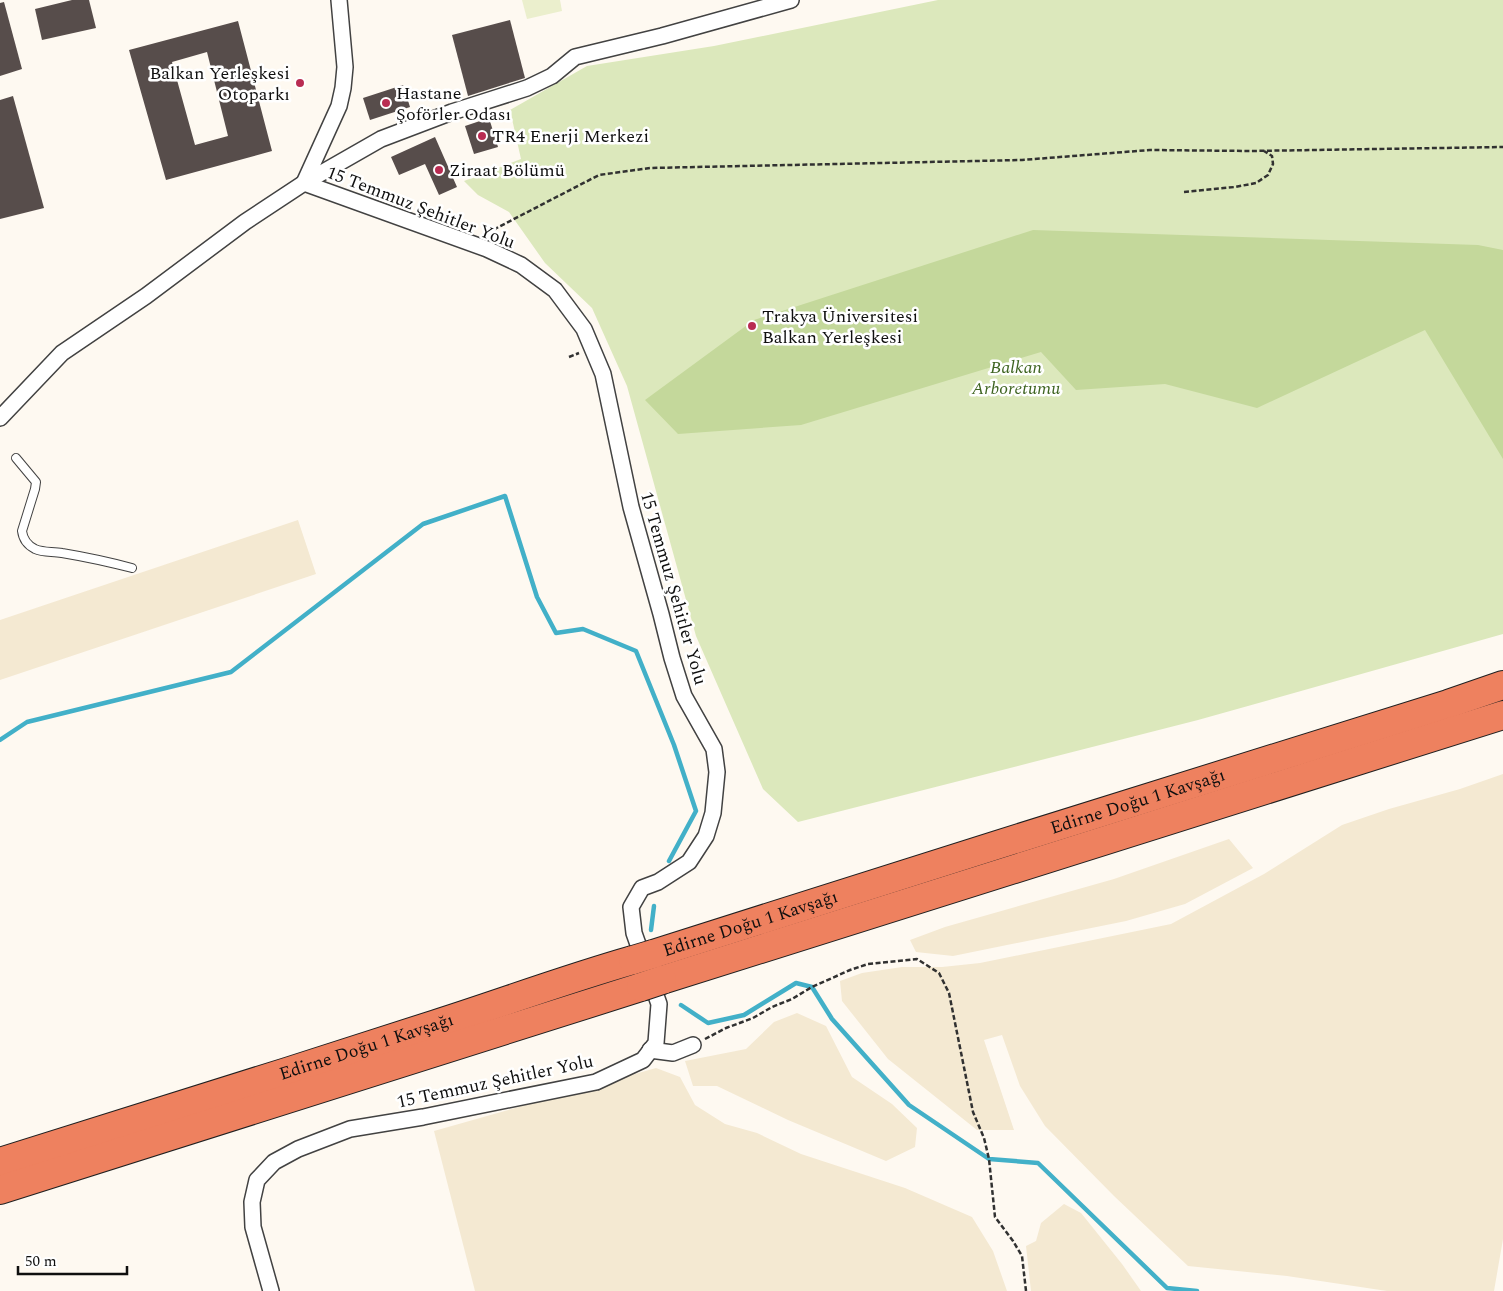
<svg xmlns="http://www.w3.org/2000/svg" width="1503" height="1291" font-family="Spectral,serif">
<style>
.farmland{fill:#f4e9d2}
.green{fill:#dce8bc}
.forest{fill:#c4d89b}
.pitch{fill:#ebefcd}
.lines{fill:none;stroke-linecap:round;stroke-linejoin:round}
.stream{stroke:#42b0c8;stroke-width:4.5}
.building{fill:#574d4b;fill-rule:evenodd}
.lane-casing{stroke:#424242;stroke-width:10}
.street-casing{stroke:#424242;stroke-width:18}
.highway-casing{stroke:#202020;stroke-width:30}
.path{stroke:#313131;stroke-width:2.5;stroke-dasharray:5 2.5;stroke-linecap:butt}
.lane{stroke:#fff;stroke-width:8}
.street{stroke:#fff;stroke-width:15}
.highway{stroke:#ee815f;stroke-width:28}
.highway-bridge-casing{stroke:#202020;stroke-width:30;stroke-linecap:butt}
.highway-bridge{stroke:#ee815f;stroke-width:28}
.poi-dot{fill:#b92c52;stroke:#fff;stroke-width:2}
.labels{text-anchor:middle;stroke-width:5;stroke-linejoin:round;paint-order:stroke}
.poi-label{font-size:18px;fill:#0f0f0f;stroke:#fff;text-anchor:start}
.street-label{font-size:18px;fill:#0f0f0f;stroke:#fff}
.park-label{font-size:18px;font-style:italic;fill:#3e6421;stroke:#fff}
</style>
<rect width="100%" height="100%" fill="#fef9f1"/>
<g class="farmland">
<path d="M298 520 316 574 0 680V620Z"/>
<path d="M1503 774V1239L1494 1291H1387L1287 1276 1188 1266 1114 1196 1045 1126 1020 1086 1002 1035 984 1040 1014 1130H977L888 1059 842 1001 840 981 862 973 902 967H942L980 963 1171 924 1264 874 1342 825 1389 809 1460 789Z"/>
<path d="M1229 839 1253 868 1185 904 1126 921 953 956 916 952 910 940 945 927 1114 879Z"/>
<path d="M797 1013 826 1026 852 1077 892 1104 917 1128 915 1147 886 1161 788 1120 717 1086H693L685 1061 746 1049 774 1022Z"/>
<path d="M656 1068 680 1077 695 1105 725 1124 757 1133 801 1154 905 1188 972 1217 993 1251 1007 1291H475L434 1131Z"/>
<path d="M1064 1204 1081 1213 1122 1264 1141 1291H1031L1026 1246 1036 1241 1041 1223Z"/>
</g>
<path class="green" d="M938 0H1503V634L1198 720 798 822 763 789 696 636 627 386 592 308 545 263 509 212 478 195 464 181 521 159 510 110 587 66 714 46Z"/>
<path class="forest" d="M1033 230 1478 245 1503 250V459L1425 330 1257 408 1165 384 1076 390 1041 352 801 425 678 434 645 400 754 320Z"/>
<path class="pitch" d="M522 0H560L562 11 527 19Z"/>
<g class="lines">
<g class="stream">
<path d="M0 740 27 722 231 672 423 524 505 496 537 597 556 633 583 629 636 651 674 745 696 811 669 861"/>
<path d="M651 930 654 906"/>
<path d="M681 1005 708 1023 744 1015 796 983 812 987 832 1019 909 1105 989 1159 1038 1163 1167 1288 1197 1291"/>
</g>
</g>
<g class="building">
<path d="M72 0H89L96 28 42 40 35 9Z"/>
<path d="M4 2 22 69 0 76V3Z"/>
<path d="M510 20 525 78 468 96 452 35Z"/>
<path d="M238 21 272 151 166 180 129 50ZM207 52 228 136 195 145 172 62Z"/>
<path d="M403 85 410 107 370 120 363 98Z"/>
<path d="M13 96 44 208 0 219V100Z"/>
<path d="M489 118 498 147 474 154 465 126Z"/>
<path d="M435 137 457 187 439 195 425 164 399 175 391 157Z"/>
</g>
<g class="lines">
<defs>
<path id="lane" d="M16 458 36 482 35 489 22 531C23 539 27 545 35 549 44 553 53 551 62 553 86 557 109 562 132 568"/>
<g id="street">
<path d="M0 418 62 353 146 296 245 222 304 183 381 139 452 112 527 88 552 76 575 57 662 36 791 0"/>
<path d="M650 1050 673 1053 693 1045"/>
<path d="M271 1291 253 1227 252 1202 257 1180 274 1162 298 1149 350 1129 423 1117 596 1082 643 1060 656 1043 659 1004 634 933 631 907 642 888 658 882 689 862 706 836 713 813 717 772 714 749 684 696 672 658 661 614 631 507 603 374 584 329 555 290 521 265 487 249 304 183 339 106 343 88 345 67 339 0"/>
</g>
<g id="highway">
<path id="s1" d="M653 954 997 845 1448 704 1503 685"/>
<path d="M662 980C942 890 1223 804 1503 715"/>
<path id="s2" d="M0 1162C145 1117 291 1071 436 1024 502 1003 566 979 633 960"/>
<path d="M0 1190 641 987"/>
</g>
</defs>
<use href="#lane" class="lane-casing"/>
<use href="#street" class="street-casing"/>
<use href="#highway" class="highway-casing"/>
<g class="path">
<path d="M1184 192 1235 187 1256 183 1268 175 1273 164 1272 156 1264 151"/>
<path d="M487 233 599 175 650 168 1022 160 1150 150 1250 151 1503 147"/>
<path d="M569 357 579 353"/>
<path d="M705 1039 726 1028 753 1018 772 1007 792 999 812 987 850 970 868 964 917 959 939 973 949 993 973 1112 984 1138 989 1159 995 1217 1013 1241 1022 1256 1026 1291"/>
</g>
<use href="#lane" class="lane"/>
<use href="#street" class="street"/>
<use href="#highway" class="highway"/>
<defs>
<g id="highway-bridge">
<path d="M633 960 653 954"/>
<path d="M641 987 662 980"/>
</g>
</defs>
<use href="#highway-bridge" class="highway-bridge-casing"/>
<use href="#highway-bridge" class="highway-bridge"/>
</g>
<g class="poi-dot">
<circle cx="300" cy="83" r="5"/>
<circle cx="386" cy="103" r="5"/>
<circle cx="482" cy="136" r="5"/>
<circle cx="439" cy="170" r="5"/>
<circle cx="752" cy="326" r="5"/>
</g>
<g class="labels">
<g class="poi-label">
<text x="290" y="79" text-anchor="end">Balkan Yerleşkesi<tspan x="290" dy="21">Otoparkı</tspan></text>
<text x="396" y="99">Hastane<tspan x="396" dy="21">Şoförler Odası</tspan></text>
<text x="492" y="142">TR4 Enerji Merkezi</text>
<text x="449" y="176">Ziraat Bölümü</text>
<text x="762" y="322">Trakya Üniversitesi<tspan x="762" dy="21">Balkan Yerleşkesi</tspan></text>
</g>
<g class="street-label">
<text transform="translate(421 207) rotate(21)" y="6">15 Temmuz Şehitler Yolu</text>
<text transform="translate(674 588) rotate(74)" y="6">15 Temmuz Şehitler Yolu</text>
<text dy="6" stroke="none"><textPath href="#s1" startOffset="508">Edirne Doğu 1 Kavşağı</textPath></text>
<text dy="6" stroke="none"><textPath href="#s1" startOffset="102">Edirne Doğu 1 Kavşağı</textPath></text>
<text dy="6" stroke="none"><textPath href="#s2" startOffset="384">Edirne Doğu 1 Kavşağı</textPath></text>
<text transform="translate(495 1081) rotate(-12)" y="6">15 Temmuz Şehitler Yolu</text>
</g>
<g class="park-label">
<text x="1016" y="373">Balkan<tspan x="1016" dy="21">Arboretumu</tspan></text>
</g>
</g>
<path d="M18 1266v8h109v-8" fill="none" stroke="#0f0f0f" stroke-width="2.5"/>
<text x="25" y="1266" font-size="15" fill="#0f0f0f" stroke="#ffffff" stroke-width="4" paint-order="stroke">50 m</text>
</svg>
